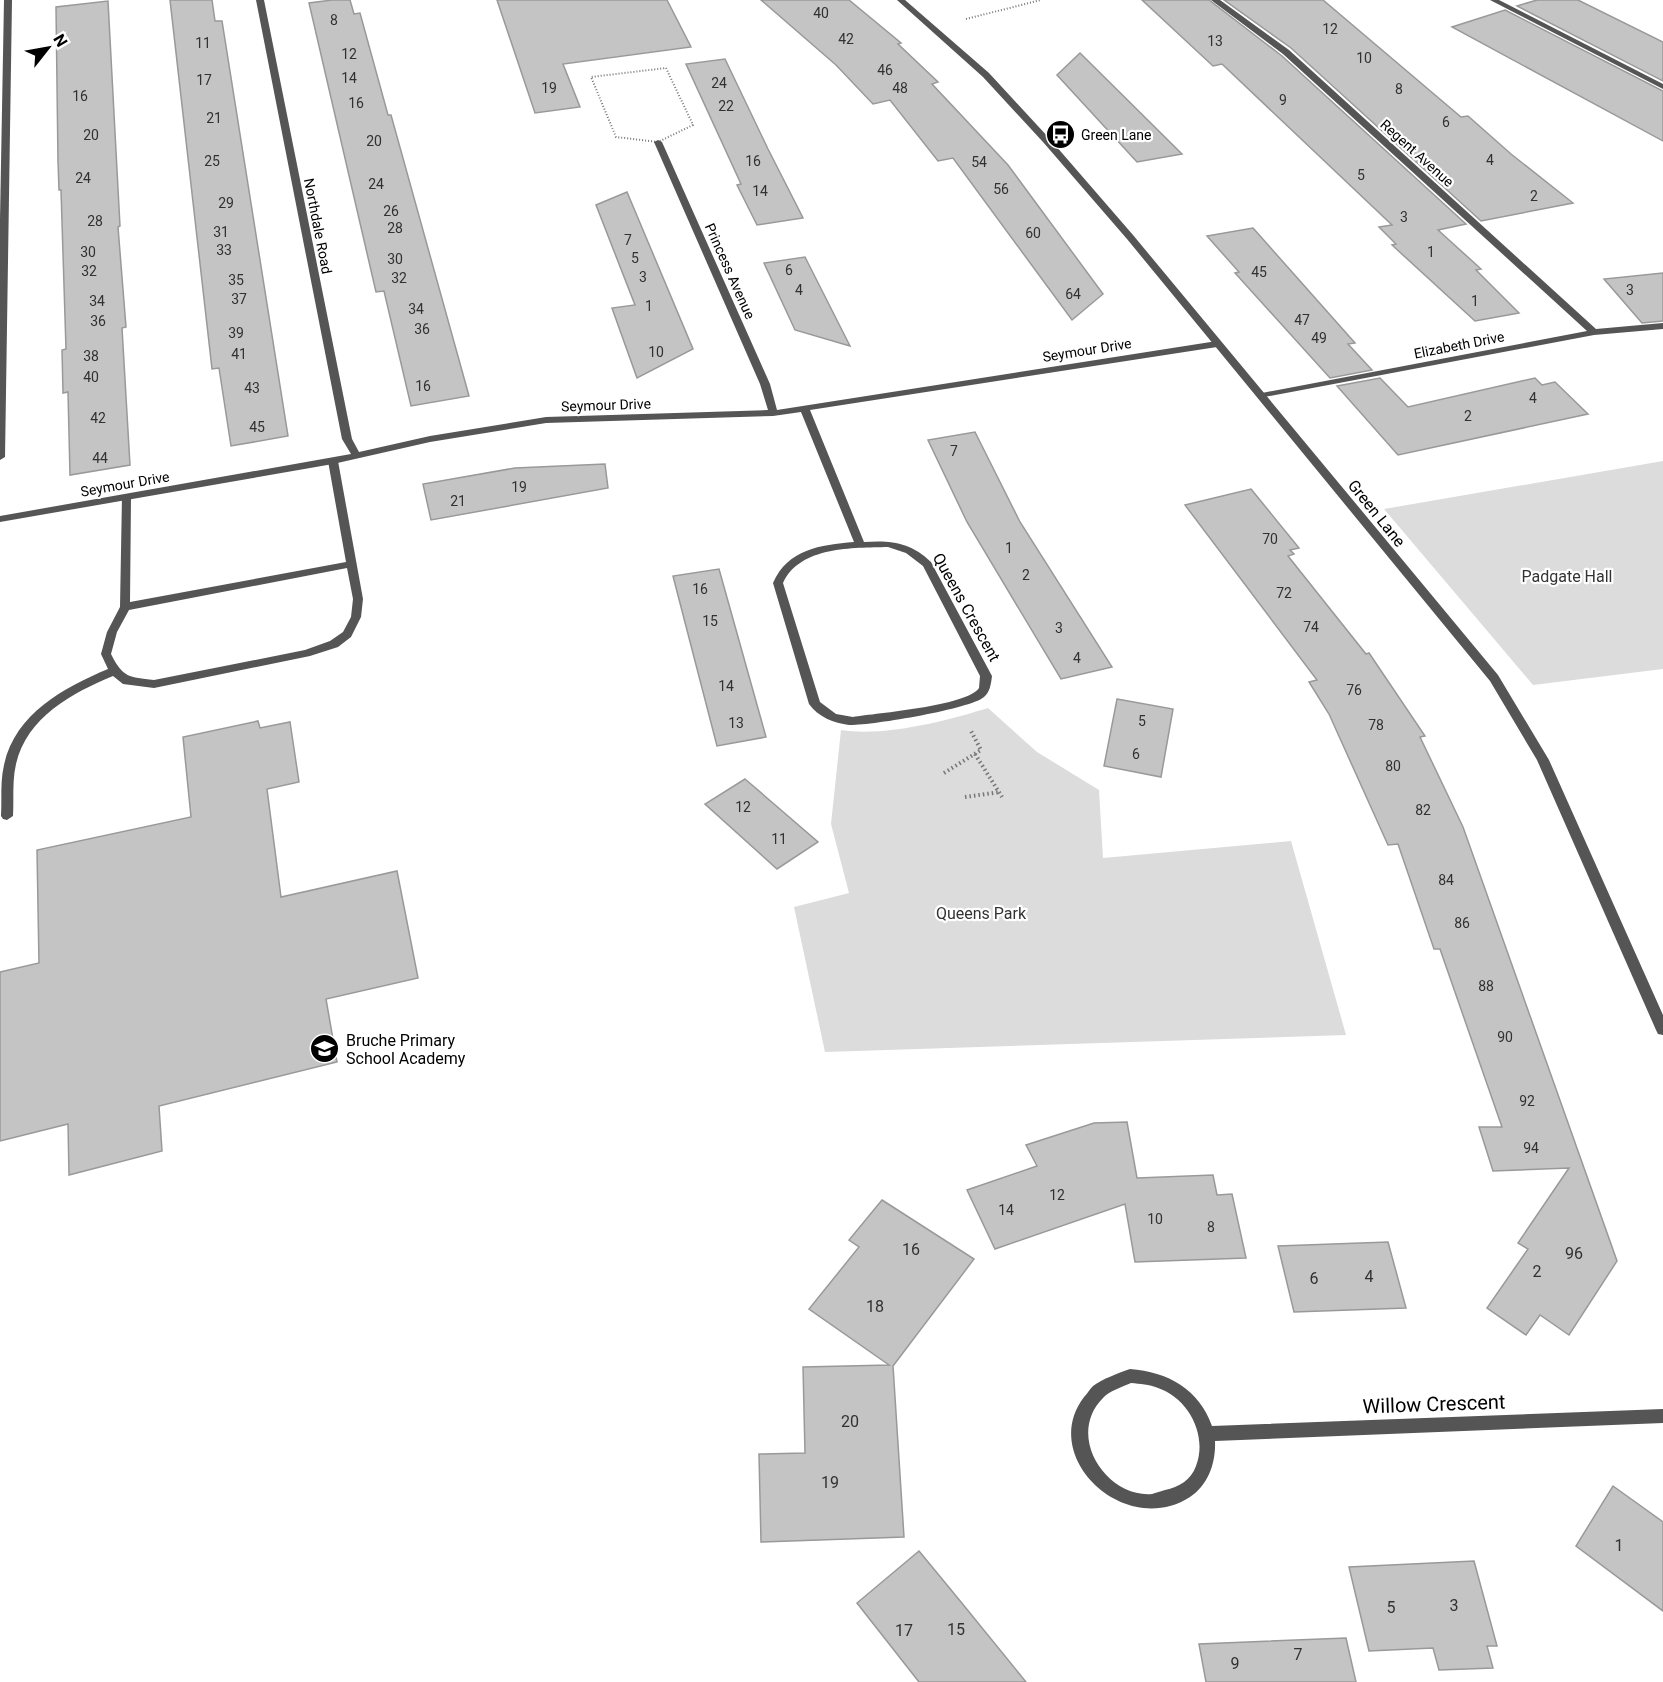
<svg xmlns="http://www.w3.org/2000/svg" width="1663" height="1682" font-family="Roboto,sans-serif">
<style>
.green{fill:#dcdcdc}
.building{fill:#c4c4c4;stroke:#999;stroke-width:1.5}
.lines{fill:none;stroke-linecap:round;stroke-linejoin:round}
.path-far1{stroke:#777;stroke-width:2;stroke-dasharray:1 2;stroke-linecap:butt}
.path{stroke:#777;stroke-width:4;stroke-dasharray:1.5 3;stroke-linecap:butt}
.service{fill:#555;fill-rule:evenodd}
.minor{fill:#555;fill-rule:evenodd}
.tertiary{fill:#555;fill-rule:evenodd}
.labels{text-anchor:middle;stroke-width:4.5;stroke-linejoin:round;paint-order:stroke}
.number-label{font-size:14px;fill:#313131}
.far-poi-label{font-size:14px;fill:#000;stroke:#fff;text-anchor:start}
.far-street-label{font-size:14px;fill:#000;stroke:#fff}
.street-label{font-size:16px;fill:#000;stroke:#fff}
.park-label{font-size:16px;fill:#333;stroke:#fff}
.poi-label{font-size:16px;fill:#000;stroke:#fff;text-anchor:start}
.near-number-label{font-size:16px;fill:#313131}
.near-street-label{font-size:20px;fill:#000;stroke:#fff}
</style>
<rect width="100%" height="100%" fill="#fff"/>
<g class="green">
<path d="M1663 461V669L1533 685 1384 509Z"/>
<path d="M988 708 1037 752 1099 790 1103 858 1291 841 1346 1035 825 1052 794 907 849 893 831 824 841 730C883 737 947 721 988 708Z"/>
</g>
<g class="building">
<path d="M170 0H212L215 21H222L288 436 231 446 219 368 212 369Z"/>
<path d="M332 0H350L354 14 360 13 388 115H391L469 396 411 406 384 291 376 292 309 3Z"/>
<path d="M497 0H667L691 47 563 64 580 107 535 113Z"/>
<path d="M761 0H849L901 43 898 44 938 82 932 84 1008 165 1103 294 1072 320 953 158 938 161 890 100 873 104 836 65Z"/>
<path d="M1142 0H1209L1282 56 1466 224 1438 230 1481 269 1476 270 1519 313 1475 321 1392 245 1396 244 1379 227 1392 225 1222 64 1213 66Z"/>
<path d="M1224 0H1323L1461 117 1468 116 1511 154 1573 203 1481 221 1291 48Z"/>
<path d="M1537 0H1578L1663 42V81L1517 6Z"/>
<path d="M108 1 120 226 118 227 126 327 122 328 130 465 70 475 68 392 63 393 62 350 66 349 61 190H59L58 161 56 7Z"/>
<path d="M1505 10 1663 91V141L1452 27Z"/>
<path d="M1080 53 1182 154 1137 162 1057 75Z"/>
<path d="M725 59 768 149 803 218 757 225 737 185 741 184 686 64Z"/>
<path d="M627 192 693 349 637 378 612 308 635 305 596 205Z"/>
<path d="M1253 228 1355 343 1348 344 1372 370 1330 378 1235 273 1239 272 1207 236Z"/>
<path d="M805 257 850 346 795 330 764 263Z"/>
<path d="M1663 273V321L1642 323 1604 279Z"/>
<path d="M1380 378 1408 407 1535 378 1542 385 1555 382 1588 414 1398 455 1337 386Z"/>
<path d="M975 432 1020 522 1112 667 1061 679 967 522 928 440Z"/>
<path d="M605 464 608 488 431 520 423 484 515 468Z"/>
<path d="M1251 489 1299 548 1290 550 1294 554 1288 556 1366 654 1369 653 1425 736 1420 737 1463 827 1617 1261 1569 1335 1540 1315 1526 1335 1487 1308 1528 1249 1518 1243 1569 1168 1493 1171 1479 1127H1502L1440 949H1434L1398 844 1388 845 1329 714 1309 682 1317 680 1185 505Z"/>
<path d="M719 569 766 737 717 746 673 576Z"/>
<path d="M1117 699 1173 709 1161 777 1104 766Z"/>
<path d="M258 721 260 728 290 722 299 782 267 789 281 897 397 871 418 978 326 999 337 1062 159 1106 162 1151 69 1175 68 1124 0 1141V972L39 963 37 850 191 817 183 737Z"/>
<path d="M745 779 781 810 818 842 777 869 705 804Z"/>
<path d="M1127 1122 1137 1178 1213 1175 1217 1195 1232 1194 1246 1258 1135 1262 1125 1204 995 1249 967 1190 1037 1166 1026 1145 1094 1123Z"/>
<path d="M882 1200 974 1259 893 1366 904 1537 761 1542 759 1454 805 1453 803 1367 889 1365 809 1309 859 1247 849 1240Z"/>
<path d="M1388 1242 1406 1308 1294 1312 1278 1246Z"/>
<path d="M1613 1486 1663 1522V1611L1576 1546Z"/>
<path d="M919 1551 961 1602 1026 1682H919L857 1603Z"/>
<path d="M1474 1561 1497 1646H1487L1493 1668 1439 1670 1433 1648 1369 1651 1349 1567Z"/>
<path d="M1346 1638 1356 1682H1206L1199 1644Z"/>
</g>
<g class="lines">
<g class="path-far1">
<path d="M966 19 1041 0"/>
<path d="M666 68 693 125 658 142 616 137 591 77Z"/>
</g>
<g class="path">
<path d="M975 754 1002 797"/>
<path d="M944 773 981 750 970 729"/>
<path d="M965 797 1000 792"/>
</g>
<path class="service" d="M333 458 338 461 363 599 361 617 351 637 338 647 310 656 154 688 123 684 113 676C72 693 27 717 16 764 12 781 14 799 13 816L7 820 3 819 1 816C2 799 0 782 4 765 15 714 63 688 108 669L101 654 107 632 120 607 122 496 126 495 131 498 130 602 346 562 328 461ZM347 568 353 599 351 617 343 632 330 641 305 650 154 680C129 677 123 678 111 654L117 632 129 610Z"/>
<g class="minor">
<path d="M4 0H12L5 457 0 460V219Z"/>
<path d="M256 0H264L352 439 359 452 430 436 546 417 768 410 760 384 654 142 658 140 662 142 770 384 777 410 1217 341 1222 344 1217 347 810 410 864 542C890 540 911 542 931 562L992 676C991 684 990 692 984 697 971 709 868 726 849 725 834 723 818 717 809 704L773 583C788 549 820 545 854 542L801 412 773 416 546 423 430 442 333 464 0 522V516L351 454 342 439ZM888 547 906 553 923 566 980 676 979 688C967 706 877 713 853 717L836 714 820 702 783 583C800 546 853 548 888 547Z"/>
<path d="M1211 0H1220L1289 50 1596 329 1663 323V329L1594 335 1259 398 1257 396 1262 393 1587 331 1283 54Z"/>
<path d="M1490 0H1499L1663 84V89Z"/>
<path d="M1130 1369C1168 1372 1199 1389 1212 1426L1663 1409V1423L1215 1441C1216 1463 1208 1485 1190 1497 1125 1539 1038 1457 1084 1397 1087 1394 1090 1389 1093 1386 1102 1379 1119 1373 1130 1369ZM1131 1383C1140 1384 1149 1384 1158 1388 1188 1398 1208 1435 1196 1466 1191 1480 1179 1487 1165 1490 1161 1491 1156 1493 1152 1494 1107 1498 1065 1436 1103 1398 1109 1391 1122 1387 1131 1383Z"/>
</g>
<path class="tertiary" d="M897 0H905L989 73 1049 138 1133 235 1498 675 1549 760 1663 1015V1035L1658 1034 1656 1030 1537 760 1490 681 1127 239 1043 142 983 77Z"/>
</g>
<defs>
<symbol id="bus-disc" viewBox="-11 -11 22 22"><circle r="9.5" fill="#000" stroke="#fff"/><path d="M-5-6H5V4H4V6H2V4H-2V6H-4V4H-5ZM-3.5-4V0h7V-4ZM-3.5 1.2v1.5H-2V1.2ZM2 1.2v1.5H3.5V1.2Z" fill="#fff"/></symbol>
<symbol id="school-disc" viewBox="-11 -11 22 22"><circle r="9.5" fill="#000" stroke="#fff"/><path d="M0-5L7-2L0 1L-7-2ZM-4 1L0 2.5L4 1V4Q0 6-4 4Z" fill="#fff"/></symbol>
</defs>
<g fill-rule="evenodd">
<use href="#bus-disc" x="1044" y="118" width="33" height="33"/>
<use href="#school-disc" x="308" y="1032" width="33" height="33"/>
</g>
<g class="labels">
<g class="number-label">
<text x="821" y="18">40</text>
<text x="334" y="25">8</text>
<text x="1330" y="34">12</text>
<text x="846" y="44">42</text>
<text x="1215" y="46">13</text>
<text x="203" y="48">11</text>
<text x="349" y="59">12</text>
<text x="1364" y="63">10</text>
<text x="885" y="75">46</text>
<text x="349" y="83">14</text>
<text x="204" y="85">17</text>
<text x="719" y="88">24</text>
<text x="549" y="93">19</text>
<text x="900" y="93">48</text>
<text x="1399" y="94">8</text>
<text x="80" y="101">16</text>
<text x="1283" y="105">9</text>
<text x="356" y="108">16</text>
<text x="726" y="111">22</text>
<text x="214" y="123">21</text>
<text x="1446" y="127">6</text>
<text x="91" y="140">20</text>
<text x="374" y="146">20</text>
<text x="1490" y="165">4</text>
<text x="212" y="166">25</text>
<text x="753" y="166">16</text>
<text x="979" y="167">54</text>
<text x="1361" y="180">5</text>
<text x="83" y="183">24</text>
<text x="376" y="189">24</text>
<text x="1001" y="194">56</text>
<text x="760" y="196">14</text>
<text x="1534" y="201">2</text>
<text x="226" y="208">29</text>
<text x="391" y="216">26</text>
<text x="1404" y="222">3</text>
<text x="95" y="226">28</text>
<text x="395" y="233">28</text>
<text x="221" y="237">31</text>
<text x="1033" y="238">60</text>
<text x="628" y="245">7</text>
<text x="224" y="255">33</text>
<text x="88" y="257">30</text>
<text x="1431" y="257">1</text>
<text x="635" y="263">5</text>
<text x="395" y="264">30</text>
<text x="789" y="275">6</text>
<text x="89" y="276">32</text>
<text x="1259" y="277">45</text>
<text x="643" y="282">3</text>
<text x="399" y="283">32</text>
<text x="236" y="285">35</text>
<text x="799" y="295">4</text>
<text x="1630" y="295">3</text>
<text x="1073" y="299">64</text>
<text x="239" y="304">37</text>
<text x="97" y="306">34</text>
<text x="1475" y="306">1</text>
<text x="649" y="311">1</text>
<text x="416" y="314">34</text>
<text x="1302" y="325">47</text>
<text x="98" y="326">36</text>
<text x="422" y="334">36</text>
<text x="236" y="338">39</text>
<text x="1319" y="343">49</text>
<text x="656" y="357">10</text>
<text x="239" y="359">41</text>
<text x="91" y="361">38</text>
<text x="91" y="382">40</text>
<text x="423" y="391">16</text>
<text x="252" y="393">43</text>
<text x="1533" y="403">4</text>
<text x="1468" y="421">2</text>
<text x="98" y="423">42</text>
<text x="257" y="432">45</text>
<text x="954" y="456">7</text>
<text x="100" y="463">44</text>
<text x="519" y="492">19</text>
<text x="458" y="506">21</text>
<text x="1270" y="544">70</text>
<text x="1009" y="553">1</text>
<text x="1026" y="580">2</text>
<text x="700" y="594">16</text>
<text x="1284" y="598">72</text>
<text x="710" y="626">15</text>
<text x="1311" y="632">74</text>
<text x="1059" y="633">3</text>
<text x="1077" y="663">4</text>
<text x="726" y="691">14</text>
<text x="1354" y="695">76</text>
<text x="1142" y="726">5</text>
<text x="736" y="728">13</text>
<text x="1376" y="730">78</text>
<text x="1136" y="759">6</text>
<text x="1393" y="771">80</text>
<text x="743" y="812">12</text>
<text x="1423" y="815">82</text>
<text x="779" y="844">11</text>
<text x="1446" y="885">84</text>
<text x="1462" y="928">86</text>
<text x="1486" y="991">88</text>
<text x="1505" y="1042">90</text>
<text x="1527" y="1106">92</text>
<text x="1531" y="1153">94</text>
<text x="1057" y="1200">12</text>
<text x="1006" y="1215">14</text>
<text x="1155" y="1224">10</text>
<text x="1211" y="1232">8</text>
</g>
<g class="far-poi-label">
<text x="1081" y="140">Green Lane</text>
</g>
<g class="far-street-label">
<text transform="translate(1417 153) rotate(42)" y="5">Regent Avenue</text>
<text transform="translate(318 226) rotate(79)" y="5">Northdale Road</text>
<text transform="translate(730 271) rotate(66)" y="5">Princess Avenue</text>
<text transform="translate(1459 345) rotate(-11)" y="5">Elizabeth Drive</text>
<text transform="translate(1087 350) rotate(-9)" y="5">Seymour Drive</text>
<text transform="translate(606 405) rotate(-2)" y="5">Seymour Drive</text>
<text transform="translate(125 484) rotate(-10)" y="5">Seymour Drive</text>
</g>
<g class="street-label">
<text transform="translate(1377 513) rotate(51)" y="6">Green Lane</text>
<text transform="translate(967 607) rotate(61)" y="6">Queens Crescent</text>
</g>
<g class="park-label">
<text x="1567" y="582">Padgate Hall</text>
<text x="981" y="919">Queens Park</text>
</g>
<g class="poi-label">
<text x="346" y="1046">Bruche Primary<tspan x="346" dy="18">School Academy</tspan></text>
</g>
<g class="near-number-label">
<text x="911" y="1255">16</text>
<text x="1574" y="1259">96</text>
<text x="1537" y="1277">2</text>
<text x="1369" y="1282">4</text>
<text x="1314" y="1284">6</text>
<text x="875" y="1312">18</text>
<text x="850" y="1427">20</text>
<text x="830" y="1488">19</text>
<text x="1619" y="1551">1</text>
<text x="1454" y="1611">3</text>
<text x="1391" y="1613">5</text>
<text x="956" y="1635">15</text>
<text x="904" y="1636">17</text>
<text x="1298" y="1660">7</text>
<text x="1235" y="1669">9</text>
</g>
<g class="near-street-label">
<text transform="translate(1434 1404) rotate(-2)" y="7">Willow Crescent</text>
</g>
</g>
<g transform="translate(48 48) rotate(59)" stroke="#ffffff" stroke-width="4.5" paint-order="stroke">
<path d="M0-4.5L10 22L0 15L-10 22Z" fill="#000000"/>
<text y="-9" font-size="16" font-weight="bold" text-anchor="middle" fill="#000000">N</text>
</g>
</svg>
